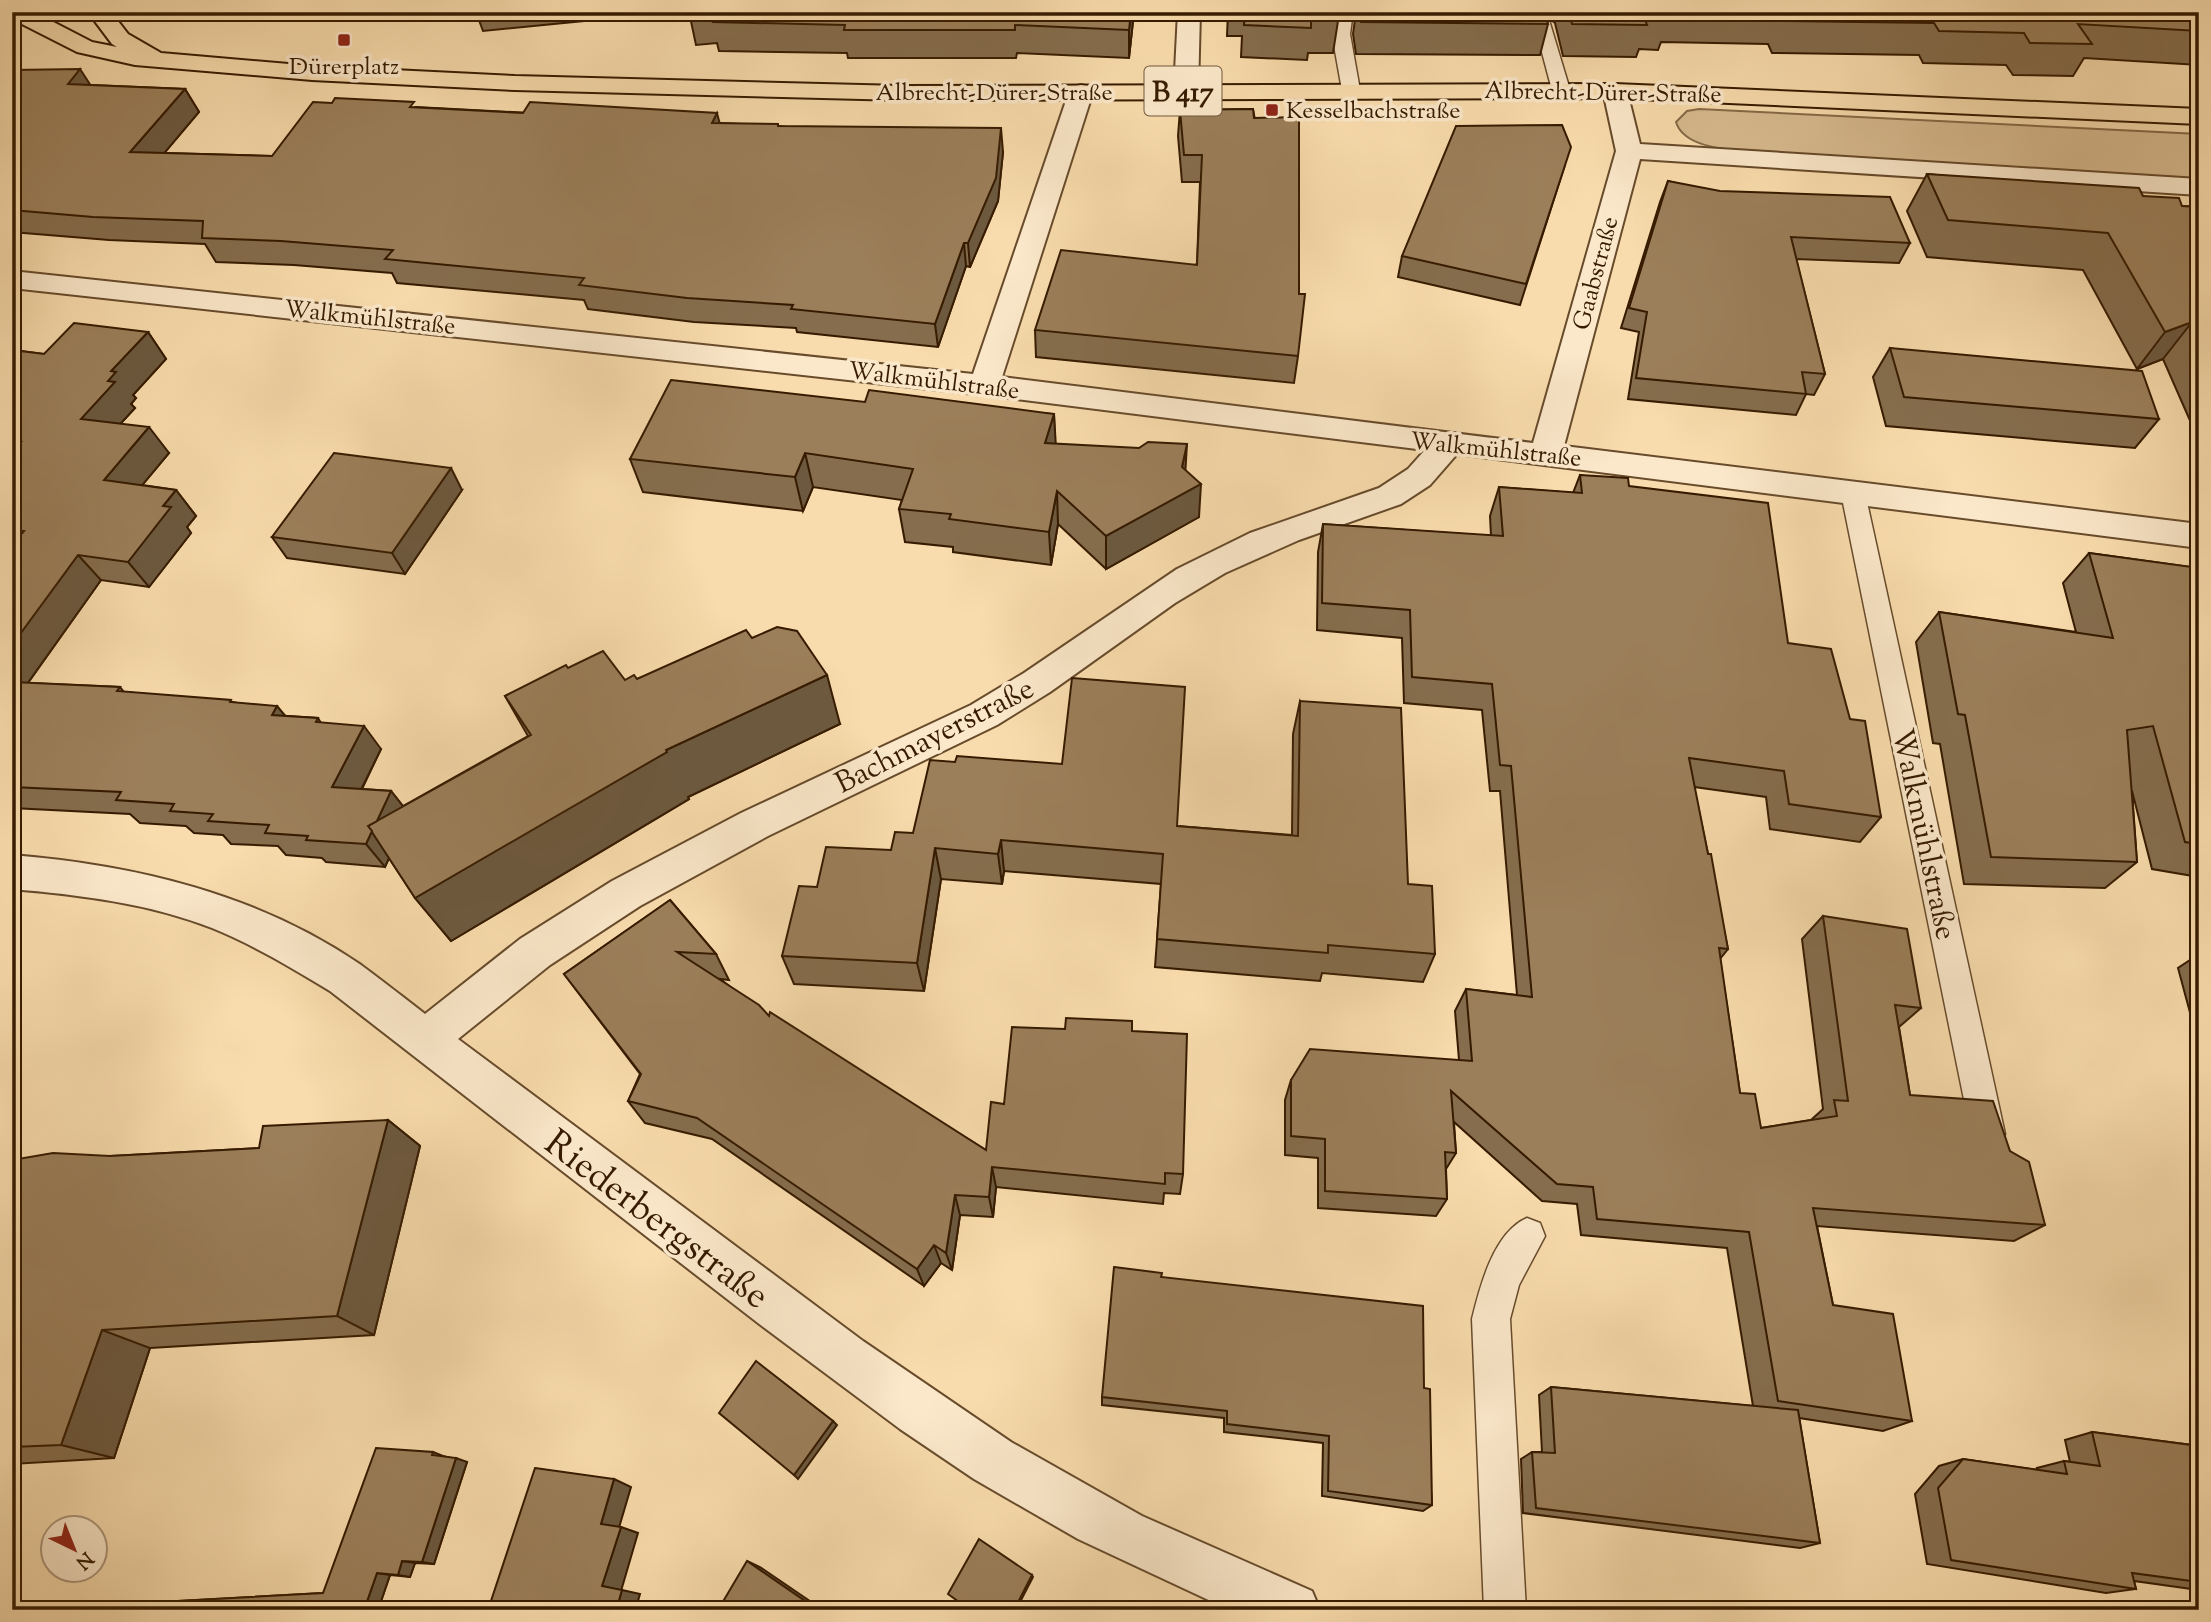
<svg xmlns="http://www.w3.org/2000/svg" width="2211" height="1622" font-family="'Sorts Mill Goudy',serif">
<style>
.green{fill:#d8bb90;stroke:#876b48;stroke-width:2}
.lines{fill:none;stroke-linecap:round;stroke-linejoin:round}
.service-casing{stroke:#674b2b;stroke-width:3}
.minor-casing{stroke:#674b2b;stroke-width:4}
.primary-casing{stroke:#361b00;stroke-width:4}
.service{fill:#fbe8ca;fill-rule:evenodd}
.minor{fill:#fbe8ca;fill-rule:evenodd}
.primary{fill:#f9dcad;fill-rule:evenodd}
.wall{fill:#856d4d;stroke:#361b00;stroke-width:2}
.shaded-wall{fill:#6c593f;stroke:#361b00;stroke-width:2}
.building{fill:#9b7f5a;stroke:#361b00;stroke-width:2}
.poi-dot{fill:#8f2418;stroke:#fbe8ca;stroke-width:2.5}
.labels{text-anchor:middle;stroke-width:7;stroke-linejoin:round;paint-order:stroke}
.far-poi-label{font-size:24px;fill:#361b00;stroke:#fbe8ca}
.far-street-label{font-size:24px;fill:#361b00;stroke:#fbe8ca}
.shield{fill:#fbe8ca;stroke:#71583d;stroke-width:2}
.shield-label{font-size:28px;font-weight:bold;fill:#361b00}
.street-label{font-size:30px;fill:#361b00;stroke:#fbe8ca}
.near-street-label{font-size:37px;fill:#361b00;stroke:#fbe8ca}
</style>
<rect width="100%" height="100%" fill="#f9dcad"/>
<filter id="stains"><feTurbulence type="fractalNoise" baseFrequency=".00286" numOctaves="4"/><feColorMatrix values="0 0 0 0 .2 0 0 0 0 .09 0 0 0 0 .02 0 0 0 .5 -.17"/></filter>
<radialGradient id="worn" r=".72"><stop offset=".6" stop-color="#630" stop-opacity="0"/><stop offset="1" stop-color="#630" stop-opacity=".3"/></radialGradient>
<path class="green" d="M1699 109 2199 134V179L1728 150C1710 147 1682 142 1676 122L1687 111Z"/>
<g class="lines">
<defs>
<g id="service">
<path d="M1337 12 1405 14 1396 19H1352L1350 34 1360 90 1351 96 1342 90 1332 34Z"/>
<path d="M1510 12 1535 13 1549 20 1570 90 1568 94H1554L1552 90 1535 26 1530 23 1510 20 1507 16Z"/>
<path d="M1853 484 1862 487 1865 493 2005 1134 2000 1146 1988 1151 1976 1146 1971 1134 1841 493 1844 487Z"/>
<path d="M1527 1218 1540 1223 1545 1236 1519 1285 1510 1319 1526 1610H1484L1472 1319C1480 1286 1494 1232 1527 1218Z"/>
</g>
<g id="minor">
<path d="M1178 12H1200L1198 91 1195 96 1186 98 1177 96 1174 91Z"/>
<path d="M1615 84 1624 86 1627 91 1640 144 2199 179V195L1640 159 1564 446 2199 524V548L1457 454 1430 485 1401 504 1299 540 1225 573 1175 603 1050 692 997 725 768 836 640 906 550 965 458 1039 863 1341 1011 1442 1142 1516 1312 1591 1320 1610H1230L1078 1539 974 1479 900 1429 758 1323 330 991C292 968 254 945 212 928 148 903 80 895 12 889V855C135 865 258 894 361 965 383 981 404 998 425 1014L520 939 612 881 741 813 971 705 1024 673 1177 569 1250 533 1379 488 1408 469 1425 450 984 395 12 288V271L973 374 1069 92 1072 87 1081 85 1090 87 1093 92 1002 377 1533 443 1616 151 1603 91 1606 86Z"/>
</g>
<path id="primary" d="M18 12H34L92 42 117 47 112 44 88 12H111L128 34 161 53 312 66 515 76 902 86 1615 84 2199 109V124L1615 98 902 100 515 90 312 80 135 65 77 52 18 22 14 17Z"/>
</defs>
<use href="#service" class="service-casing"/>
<use href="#minor" class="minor-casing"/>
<use href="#primary" class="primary-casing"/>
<use href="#service" class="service"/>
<use href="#minor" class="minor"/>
<use href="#primary" class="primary"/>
</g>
<g class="wall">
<path d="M476 12H604V19L483 31Z"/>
<path d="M689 12H1134L1129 58 1017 53 1016 58H848L847 53 719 51 717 43 696 45Z"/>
<path d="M1228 12H1336L1338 21 1333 53H1308L1307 60 1241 57 1242 36H1227Z"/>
<path d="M1356 12H2199V65L2084 58 2073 76 2013 75 2006 65 1923 63 1919 55 1772 53 1768 44 1661 42 1658 50 1639 49 1636 57 1563 56 1555 23 1545 15 1548 24 1540 55 1356 54 1353 34Z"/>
<path d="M12 70 90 85 185 89 199 112 164 153 272 156 416 107 779 126 1003 152 998 201 970 267 966 266 938 347 797 332 796 328 694 322 588 309 584 300 397 283 392 273 294 265 216 262 205 244 109 240 12 232Z"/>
<path d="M1253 109 1298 356 1294 383 1036 357 1035 330 1197 264 1200 182H1182L1178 136 1180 110Z"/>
<path d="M1564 168 1520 305 1398 277 1402 256Z"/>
<path d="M1927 174 2143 196 2182 206 2199 207V441L2163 359 2137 369 2083 270 1927 257 1907 211Z"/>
<path d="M1668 181 1910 243 1899 263 1796 259 1825 374 1814 395 1806 394 1796 415 1628 399 1639 332 1621 328 1660 202Z"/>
<path d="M148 332 166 359 133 395 136 398 131 404 135 408 120 424 169 453 142 485 176 490 196 516 187 527 191 533 149 587 101 580 28 683 120 687 124 692 233 702 286 716 318 718 321 723 381 749 362 789 391 791 403 806 528 736 505 696 568 668 625 680 637 679 752 638 840 724 688 797 689 799 451 941 415 898 389 858 385 867 326 862 322 858 286 855 278 846 231 844 223 835 194 833 186 826 140 823 130 814 12 808V350L44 354Z"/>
<path d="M1890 348 2159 419 2135 448 1886 426 1873 377Z"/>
<path d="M865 402 1054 414 1055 444 1185 470 1199 517 1106 569 1058 524 1051 565 953 552V547L905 542 899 509 902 500 813 487 803 511 643 492 630 459Z"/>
<path d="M1580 475 1629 486 1788 643 1850 719 1881 817 1860 842 1770 829 1766 797 1694 787 1728 949 1720 959 1740 1093 1761 1128 1811 1120 1823 1109 1802 939 1823 916 1921 1008 1899 1027 1910 1095 2010 1151 2045 1225 2014 1241 1817 1226 1833 1305 1912 1421 1883 1431 1799 1418 1820 1543 1800 1548 1523 1513 1521 1459 1532 1452H1542L1539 1395 1551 1387 1753 1406 1727 1248 1581 1235 1577 1204 1542 1201 1454 1122 1456 1153 1446 1169 1447 1199 1436 1216 1318 1208V1158L1285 1155V1100L1291 1080 1459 1060 1455 1011 1466 989 1517 995 1500 791H1490L1482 710 1404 703 1402 638 1317 630 1318 552 1323 524 1491 536 1490 516 1499 487 1573 493Z"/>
<path d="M462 490 405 574 287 558 272 537Z"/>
<path d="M2089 553 2199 568V877L2152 869 2132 791 2137 862 2105 888 1964 884 1940 744 1933 743 1916 642 1939 612 2076 632 2063 583Z"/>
<path d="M1300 701 1408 884 1435 954 1423 982 1322 973 1320 981 1155 967 1161 884 1004 871 1002 884 941 879 924 991 794 984 782 956 817 887 891 850 913 833 1177 826 1292 835 1293 734Z"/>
<path d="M670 900 716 954 729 980 720 979 769 1016 986 1150 1004 1104 1132 1031 1183 1174 1180 1194 1164 1193 1163 1204 996 1187 993 1217 960 1215 952 1270 941 1263 924 1286 712 1139 645 1123 628 1101 640 1074 564 974Z"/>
<path d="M2199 954V1046L2178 968Z"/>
<path d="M388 1120 420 1146 374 1335 150 1348 114 1458 12 1464V1160L110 1156 259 1148Z"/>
<path d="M1161 1277 1424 1388 1432 1505 1423 1511 1322 1496 1323 1443 1224 1432V1418L1102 1405V1397Z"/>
<path d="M2092 1432 2199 1446V1590L2134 1581 2136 1589 2106 1593 1927 1564 1915 1494 1939 1466 1963 1459 2038 1470 2037 1468 2064 1461 2070 1462 2065 1440Z"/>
<path d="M433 1452 443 1456 467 1462 434 1564 415 1563 410 1577 390 1575 378 1610H12L323 1593Z"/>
</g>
<g class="shaded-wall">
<path d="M1131 12H1134L1129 58V30Z"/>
<path d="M80 69 95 92 68 84Z"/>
<path d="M185 89 199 112 145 176 130 152Z"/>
<path d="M717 113 723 136 712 123Z"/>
<path d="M1001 128 1003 152 998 201 970 267 968 243Z"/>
<path d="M964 243 966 266 938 347 935 324Z"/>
<path d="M2192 322 2163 359 2137 369 2165 332Z"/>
<path d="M148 332 166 359 133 395 136 398 131 404 135 408 101 445 81 419 108 381 111 371Z"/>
<path d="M1054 414 1056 448 1045 443Z"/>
<path d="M149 427 169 453 125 506 104 480Z"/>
<path d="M1187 444 1185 477 1201 484 1199 517 1106 569V536L1182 467Z"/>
<path d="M805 453 813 487 803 511 795 477Z"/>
<path d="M451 468 462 490 405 574 392 553Z"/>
<path d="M176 490 196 516 187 527 191 533 149 587 128 562 163 506Z"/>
<path d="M1057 491 1058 524 1051 565 1049 532Z"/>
<path d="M78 555 101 580 12 705V645Z"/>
<path d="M827 675 840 724 688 797 689 799 451 941 415 898 666 750Z"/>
<path d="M277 706 297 730 272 715Z"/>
<path d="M364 726 381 749 351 810 332 787Z"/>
<path d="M391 791 409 814 385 867 366 844Z"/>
<path d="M1001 840 1004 871 1002 884 998 854Z"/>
<path d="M935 848 941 879 924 991 917 963Z"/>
<path d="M388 1120 420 1146 374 1335 337 1316Z"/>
<path d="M992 1167 996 1187 993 1217 989 1197Z"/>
<path d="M955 1195 960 1215 952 1270 946 1253Z"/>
<path d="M934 1245 941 1263 924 1286 917 1269Z"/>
<path d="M102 1330 150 1348 114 1458 61 1445Z"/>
<path d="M833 1421 837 1425 798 1479 794 1475Z"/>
<path d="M456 1458 467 1462 434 1564 422 1562Z"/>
<path d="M614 1479 631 1487 618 1531 601 1524Z"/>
<path d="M621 1527 638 1533 621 1591 602 1586Z"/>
<path d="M402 1561 415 1563 410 1577 398 1575Z"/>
<path d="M747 1561 760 1567 823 1610H818Z"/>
<path d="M377 1573 390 1575 378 1610H364Z"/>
<path d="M1032 1575 1033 1577 1016 1610H1014Z"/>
<path d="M622 1590 640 1594 636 1608 638 1610H625L618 1604Z"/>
</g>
<g class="building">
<path d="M689 12H1131L1129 30 1015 25V30H844L845 25 713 22 716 14 689 16Z"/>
<path d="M1245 12H1336L1338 21H1311V28L1244 25Z"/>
<path d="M1359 12H1544L1548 24 1361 22Z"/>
<path d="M1569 12H1666L1669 18 1644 17 1647 25 1572 24Z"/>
<path d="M1781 12H2199V31L2078 24 2092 44 2030 43 2024 33 1939 31 1934 23 1785 21Z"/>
<path d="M80 69 68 84 185 89 130 152 272 156 313 102 332 103 335 98 414 102 410 107 523 113 530 102 717 113 712 123 778 124V126L1001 128 996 178 968 243H964L935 324 791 309 793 305 687 298 579 285 584 278 385 259 393 250 281 241 202 238 203 221 93 217 12 210V70Z"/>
<path d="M1253 109 1254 118 1299 117V294H1305L1298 356 1035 330 1061 250 1197 265 1202 155H1184L1180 110Z"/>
<path d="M1562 125 1571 147 1526 284 1402 256 1456 126Z"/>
<path d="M1927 174 2139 188 2143 196 2179 198 2182 206 2199 207V337L2192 322 2165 332 2108 233 1948 220Z"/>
<path d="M1668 181 1720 191 1890 197 1910 243 1791 237 1825 374 1802 372 1806 394 1636 378 1647 312 1629 308Z"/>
<path d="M74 323 148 332 111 371 116 372 108 381 115 382 81 419 149 427 104 480 176 490 163 506 171 507 128 562 78 555 12 645V545L24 531 12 530V452L21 442 12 441V350L44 354Z"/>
<path d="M1890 348 2142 371 2159 419 1904 397Z"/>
<path d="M671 380 865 402 869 390 1054 414 1045 443 1139 448 1148 442 1187 444 1182 467 1201 484 1106 536 1057 491 1049 532 949 519 951 514 899 509 913 469 805 453 795 477 630 459Z"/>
<path d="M334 453 451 468 392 553 272 537Z"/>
<path d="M1580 475 1628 478 1629 486 1768 503 1788 643 1831 649 1850 719 1865 721 1881 817 1789 804 1784 771 1689 758 1708 854H1711L1728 949 1719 948 1740 1093 1755 1094 1761 1128 1837 1116 1834 1100 1848 1101 1823 916 1907 929 1921 1008 1895 1005 1910 1095 1993 1101 2010 1151 2029 1162 2045 1225 1813 1208 1833 1305 1893 1314 1912 1421 1778 1401 1749 1232 1597 1219 1593 1187 1557 1184 1451 1091 1456 1153 1445 1152 1447 1199 1325 1191V1139L1291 1136V1080L1310 1049 1472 1061 1466 989 1532 997 1511 766 1500 765 1492 684 1412 677 1410 610 1322 603 1323 524 1503 536 1499 487 1582 493Z"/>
<path d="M2089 553 2199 568V844L2185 842 2153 726 2127 730 2137 862 1991 857 1965 715 1958 714 1939 612 2113 638Z"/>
<path d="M777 627 797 631 827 675 666 750 667 752 415 898 368 826 531 735 505 696 566 665 568 668 603 651 625 680 634 675 637 679 746 630 752 638Z"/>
<path d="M1072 678 1185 687 1177 826 1298 836 1300 701 1401 708 1408 884 1432 886 1435 954 1328 945V953L1157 939 1163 854 1001 840 998 854 935 848 917 963 782 956 799 886 817 887 826 847 891 850 895 832 913 833 930 760 955 762 957 756 1062 764Z"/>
<path d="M12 682 120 687 117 691 231 700 230 702 277 706 272 715 318 718 316 722 364 726 332 787 391 791 377 821 368 826 372 831 366 844 306 840 308 836 265 833 269 825 208 821 213 814 170 811 174 804 116 800 121 792 12 787Z"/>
<path d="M670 900 716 954 677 952 759 1005 769 1016 770 1012 986 1150 991 1102 1004 1104 1012 1027 1065 1029 1066 1018 1132 1021V1031L1187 1034 1183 1174 1165 1173V1184L992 1167 989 1197 955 1195 946 1253 934 1245 917 1269 697 1118 628 1101 641 1074 564 974Z"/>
<path d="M388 1120 337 1316 102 1330 61 1445 12 1447V1160L53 1153 110 1156 259 1148 263 1126Z"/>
<path d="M1114 1267 1162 1273 1161 1277 1423 1306 1424 1388 1430 1389 1432 1505 1328 1491 1329 1436 1227 1424V1411L1102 1397Z"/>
<path d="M756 1361 833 1421 794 1475 719 1413Z"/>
<path d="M1551 1387 1798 1410 1820 1543 1536 1508 1532 1452 1555 1453Z"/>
<path d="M2092 1432 2199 1446V1582L2132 1573 2136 1589 1951 1560 1938 1488 1963 1459 2067 1474 2064 1461 2100 1466Z"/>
<path d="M376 1448 433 1452 432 1455 456 1458 422 1562 402 1561 398 1575 377 1573 364 1610H12L323 1593Z"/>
<path d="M535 1468 614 1479 601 1524 621 1527 602 1586 622 1590 618 1604 625 1610H488Z"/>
<path d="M979 1539 1032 1575 1014 1610H970L948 1594Z"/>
<path d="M747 1561 818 1610H718Z"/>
</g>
<g class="poi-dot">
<rect x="337" y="33" width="14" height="14" rx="3.5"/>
<rect x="1265" y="103" width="14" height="14" rx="3.5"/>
</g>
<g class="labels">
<g class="far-poi-label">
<text x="344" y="74">Dürerplatz</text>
<text x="1286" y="118" text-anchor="start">Kesselbachstraße</text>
</g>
<g class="far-street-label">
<text x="994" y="100">Albrecht-Dürer-Straße</text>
<text transform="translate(1603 92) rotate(1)" y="8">Albrecht-Dürer-Straße</text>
<text transform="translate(1595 273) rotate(-75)" y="8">Gaabstraße</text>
<text transform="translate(370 317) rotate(6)" y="8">Walkmühlstraße</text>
<text transform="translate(934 380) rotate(7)" y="8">Walkmühlstraße</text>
<text transform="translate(1496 449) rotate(6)" y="8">Walkmühlstraße</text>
</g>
<rect class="shield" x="1144.5" y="66.5" width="77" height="49" rx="5"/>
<g class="shield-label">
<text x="1183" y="101">B 417</text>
</g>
<g class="street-label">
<text transform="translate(934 735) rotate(-27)" y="10">Bachmayerstraße</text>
<text transform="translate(1925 834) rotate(78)" y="10">Walkmühlstraße</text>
</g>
<g class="near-street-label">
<text transform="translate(658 1218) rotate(37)" y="13">Riederbergstraße</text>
</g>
</g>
<rect width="2211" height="1622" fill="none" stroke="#f9dcad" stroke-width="42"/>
<rect x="14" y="14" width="2183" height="1594" fill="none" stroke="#361b00" stroke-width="3.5"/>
<rect x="21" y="21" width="2169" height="1580" fill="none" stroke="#361b00" stroke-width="2"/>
<g transform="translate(74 1549) rotate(137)"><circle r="33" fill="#fbe8ca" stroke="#ac9679" stroke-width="2"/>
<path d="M0-5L12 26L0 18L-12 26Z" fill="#8f2418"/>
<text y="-10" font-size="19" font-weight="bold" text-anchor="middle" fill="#361b00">N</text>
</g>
<rect width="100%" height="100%" filter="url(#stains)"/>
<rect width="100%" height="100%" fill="url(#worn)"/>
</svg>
